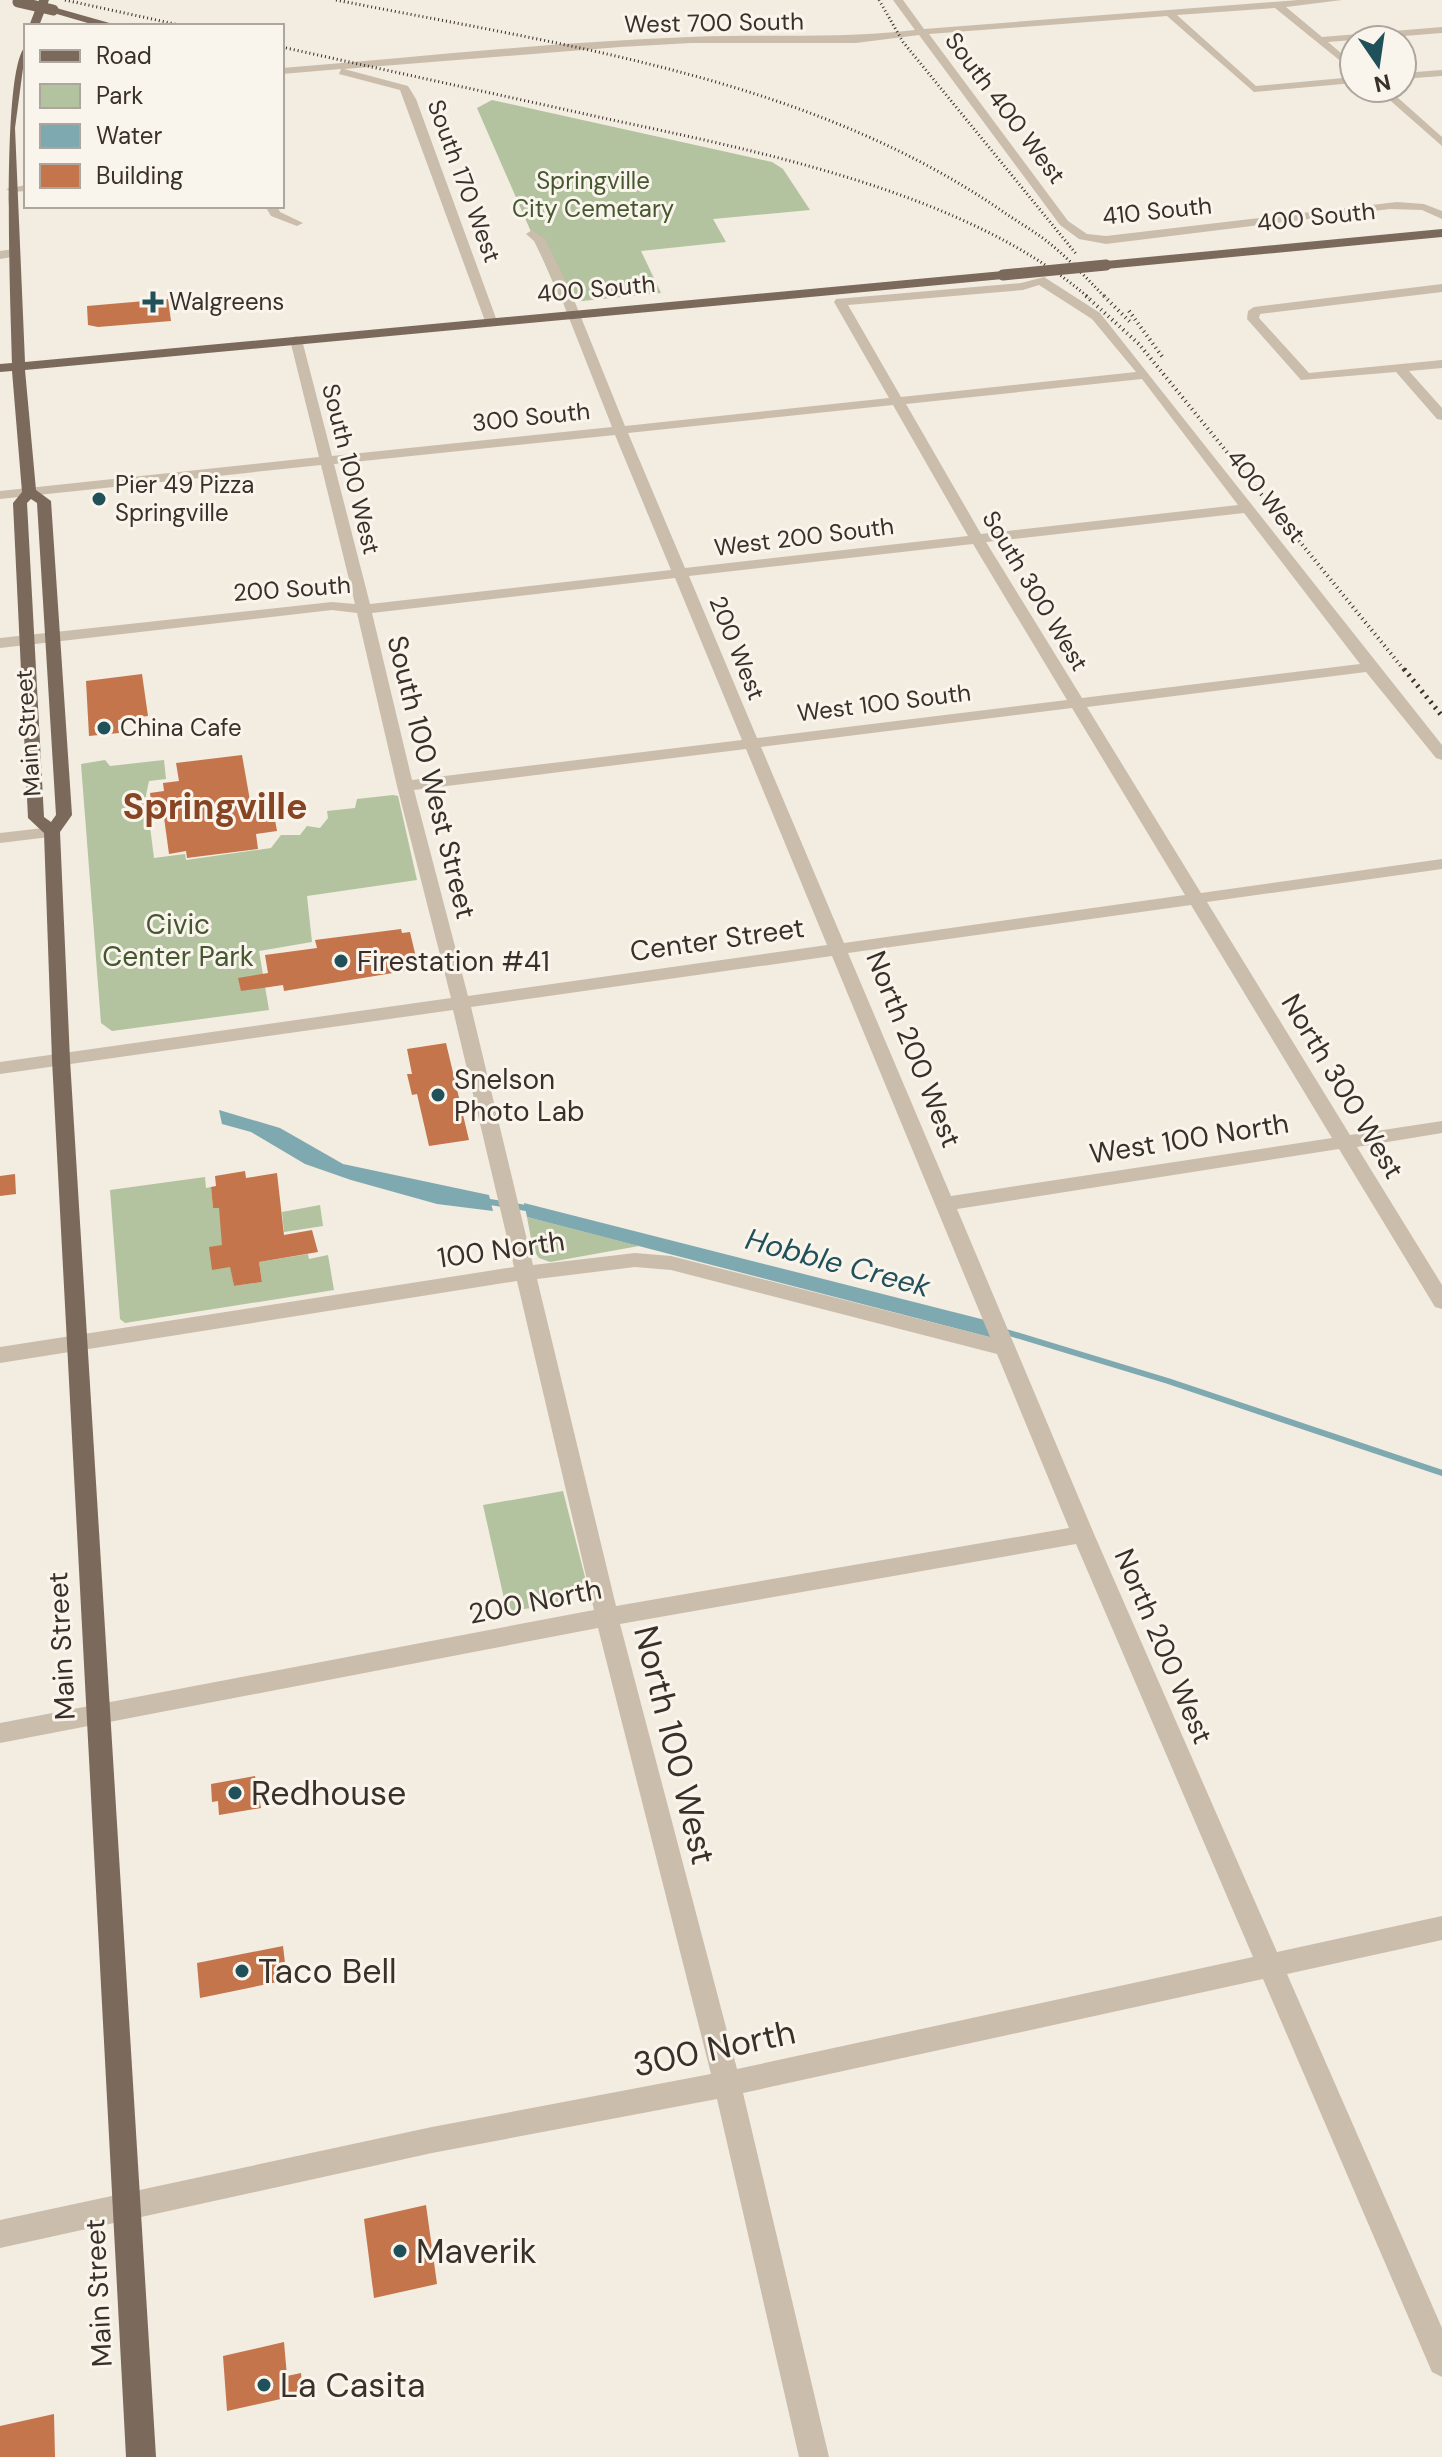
<svg xmlns="http://www.w3.org/2000/svg" width="1442" height="2457" font-family="'DM Sans',sans-serif">
<style>
.green{fill:#b3c29f}
.water{fill:#7fa9b0}
.lines{fill:none;stroke-linecap:round;stroke-linejoin:round}
.stream{stroke:#7fa9b0;stroke-width:6}
.building{fill:#c4754c}
.minor{fill:#cbbdab;fill-rule:evenodd}
.major{fill:#7b695c;fill-rule:evenodd}
.rail-far2{stroke:#39302a;stroke-width:3;stroke-dasharray:1 3;stroke-linecap:butt}
.rail-far1{stroke:#39302a;stroke-width:4;stroke-dasharray:1 4;stroke-linecap:butt}
.rail{stroke:#39302a;stroke-width:5;stroke-dasharray:2 5;stroke-linecap:butt}
.major-bridge{stroke:#7b695c;stroke-width:11}
.poi-dot{fill:#20515b;stroke:#faf5ec;stroke-width:3}
.labels{text-anchor:middle;stroke-width:6;stroke-linejoin:round;paint-order:stroke}
.far-street-label{font-size:24px;fill:#39302a;stroke:#faf5ec}
.far-park-label{font-size:24px;fill:#44572e;stroke:#faf5ec}
.far-poi-label{font-size:24px;fill:#39302a;stroke:#faf5ec;text-anchor:start}
.street-label{font-size:28px;fill:#39302a;stroke:#faf5ec}
.park-label{font-size:28px;fill:#44572e;stroke:#faf5ec}
.poi-label{font-size:28px;fill:#39302a;stroke:#faf5ec;text-anchor:start}
.water-label{font-size:30px;font-style:italic;fill:#20515b;stroke:#faf5ec}
.near-street-label{font-size:34px;fill:#39302a;stroke:#faf5ec}
.near-poi-label{font-size:34px;fill:#39302a;stroke:#faf5ec;text-anchor:start}
.district-label{font-size:36px;font-weight:bold;fill:#874524;stroke:#faf5ec}
</style>
<rect width="100%" height="100%" fill="#f3ece0"/>
<g class="green">
<path d="M492 100 772 162 783 169 810 210 713 219 726 242 641 251 661 293 562 303 477 108Z"/>
<path d="M105 760 110 766 164 760 166 779 149 781 146 795 154 858 185 854 186 860 271 848 281 835H300L307 826 320 828 328 818 327 811 355 808 357 799 393 795 398 796 417 880 307 896 312 942 259 951 269 1010 112 1031 101 1023 81 764Z"/>
<path d="M205 1177 206 1188 211 1187 213 1208H219L234 1286 262 1282 259 1262 308 1254 309 1259 328 1255 334 1290 125 1323 120 1319 110 1190Z"/>
<path d="M320 1205 323 1226 284 1232 282 1212Z"/>
<path d="M527 1217 639 1246 550 1262 539 1258 533 1249Z"/>
<path d="M563 1491 585 1577C570 1609 539 1605 507 1612L483 1505Z"/>
</g>
<g class="water">
<path d="M219 1110 280 1128 343 1164 489 1195 493 1211 437 1204 351 1180 305 1164 251 1132 222 1124Z"/>
<path d="M524 1203 985 1320 993 1338 527 1217Z"/>
</g>
<g class="lines">
<g class="stream">
<path d="M484 1201 532 1209"/>
<path d="M1003 1331 1168 1381 1442 1473"/>
</g>
</g>
<g class="building">
<path d="M168 299 171 321 98 327 88 325 87 306Z"/>
<path d="M142 674 148 716 118 720 119 733 89 736 86 681Z"/>
<path d="M242 755 252 812 273 809 277 831 256 834 258 849 187 858 186 851 169 854 163 810 152 811 150 793 164 791 163 783 179 781 176 763Z"/>
<path d="M401 929 402 933 410 932 418 966 411 970 284 991 283 985 241 991 238 978 268 973 265 955 317 948 315 940Z"/>
<path d="M446 1043 469 1140 429 1146 417 1094 412 1095 407 1074H412L407 1049Z"/>
<path d="M245 1171 246 1178 277 1173 284 1235 312 1230 318 1252 259 1262 262 1282 234 1286 230 1267 212 1270 209 1247 222 1245 219 1208H213L211 1187 216 1186 215 1176Z"/>
<path d="M15 1174 16 1194 0 1196V1176Z"/>
<path d="M255 1776 261 1808 219 1815 218 1801 212 1802 211 1784Z"/>
<path d="M283 1946 287 1980 200 1998 197 1963Z"/>
<path d="M426 2205 437 2284 374 2298 364 2219Z"/>
<path d="M284 2342 287 2376 301 2373 303 2394 227 2411 223 2356Z"/>
<path d="M54 2414 55 2457H0V2426Z"/>
</g>
<g class="lines">
<g class="minor">
<path d="M893 0H903L924 29 1298 0H1342L1286 7 1322 37 1442 27V33L1328 42 1354 64V72L1275 8 1177 15 1256 86 1354 77V83L1254 92 1167 16 929 34 1068 221 1087 234 1106 236 1397 202 1424 204 1442 211V219L1422 210 1390 209 1106 244 1079 239 1060 225 919 35 856 43H691L620 47 344 69 408 86 416 99 497 321 491 325 485 321 400 90 339 74 341 69 282 74V68C418 57 554 42 690 37 765 34 840 39 915 30Z"/>
<path d="M1442 70V76L1402 79V73Z"/>
<path d="M1376 88H1387L1442 137V146Z"/>
<path d="M26 185V191L12 192 6 189Z"/>
<path d="M265 206H277L280 212 303 223 297 226 271 216Z"/>
<path d="M532 230 545 239 570 290 625 426 889 398 834 302 836 299 1021 283 1044 277 1100 313 1442 745V760L1436 758 1366 672 1087 707 1201 893 1442 859V869L1207 902 1350 1135 1442 1121V1133L1357 1147 1442 1285V1309L1435 1307 1339 1149 957 1209 1094 1534 1277 1952 1442 1916V1940L1287 1974 1442 2328V2377L1432 2372 1263 1979 743 2093 829 2457H799L717 2099 432 2153 0 2248V2220L432 2127 711 2074 598 1628 0 1743V1723L594 1610 517 1281 0 1363V1347L514 1267 453 1010 0 1074V1062L451 998 397 786 357 613 332 610 0 648V638L332 602 355 604 321 465 0 499V491L319 457 290 340 296 336 302 340 332 456 612 427 558 290 534 241 526 234ZM1039 285 1092 319 1136 372 901 397 848 305 1023 290ZM1142 379 1238 505 981 534 906 404ZM893 405 968 536 685 568 628 433ZM615 435 671 570 370 604 334 464ZM1244 513 1360 664 1082 698 986 542ZM973 544 1067 700 757 738 689 576ZM675 578 742 740 412 780 372 613ZM1072 708 1185 895 844 943 761 747ZM746 749 827 945 468 996 414 790ZM1191 905 1332 1138 951 1196 848 953ZM832 956 990 1337 671 1256 635 1253 533 1265 471 1007ZM635 1267 671 1270 997 1354 1069 1528 616 1606 537 1279ZM1076 1544 1253 1957 737 2069 620 1624Z"/>
<path d="M14 249 20 253 18 256 0 259V251Z"/>
<path d="M1442 284V292L1260 314 1259 318 1309 373 1442 360V368L1409 371 1442 408V420L1437 419 1396 372 1301 380 1247 319 1248 311 1254 307Z"/>
<path d="M52 827 58 828 60 832 58 836 0 843V833Z"/>
</g>
<g class="major">
<path d="M39 0H49L39 26H29Z"/>
<path d="M53 7 113 24 114 26H98L50 12Z"/>
<path d="M26 46 15 128 25 362 1003 271 1009 275 1003 279 25 370 36 490 51 501 72 815 60 832 70 1060 156 2457H126L52 1060 44 833 28 818 13 503 22 492 12 371 0 372V364L12 363C11 315 0 66 26 46ZM31 499 37 503 56 815 51 822 44 817 27 503Z"/>
<path d="M1442 229V237L1106 269 1100 265 1106 261Z"/>
</g>
<g class="rail-far2">
<path d="M65 0 184 26"/>
<path d="M336 0C563 45 811 78 1005 213 1021 224 1039 234 1054 247 1073 263 1089 281 1106 298"/>
<path d="M879 0 903 42 1077 255"/>
<path d="M282 47C389 71 496 94 603 118 757 151 967 192 1089 298"/>
</g>
<g class="rail-far1">
<path d="M1086 296 1139 344 1405 671"/>
<path d="M1104 296 1131 323"/>
<path d="M1129 311 1164 359"/>
</g>
<path class="rail" d="M1404 669 1442 716"/>
<g class="major-bridge">
<path d="M18 2 53 10"/>
<path d="M1003 275 1106 265"/>
</g>
</g>
<g class="poi-dot">
<path d="M149 290h8v8h8v8h-8v8h-8v-8h-8v-8h8z"/>
<circle cx="99" cy="499" r="8"/>
<circle cx="104" cy="728" r="8"/>
<circle cx="341" cy="961" r="8"/>
<circle cx="438" cy="1095" r="8"/>
<circle cx="235" cy="1793" r="8"/>
<circle cx="242" cy="1971" r="8"/>
<circle cx="400" cy="2251" r="8"/>
<circle cx="264" cy="2385" r="8"/>
</g>
<g class="labels">
<g class="far-street-label">
<text transform="translate(714 23) rotate(-1)" y="8">West 700 South</text>
<text transform="translate(1005 108) rotate(53)" y="8">South 400 West</text>
<text transform="translate(464 181) rotate(70)" y="8">South 170 West</text>
<text transform="translate(1157 211) rotate(-6)" y="8">410 South</text>
<text transform="translate(1316 217) rotate(-6)" y="8">400 South</text>
<text transform="translate(596 289) rotate(-5)" y="8">400 South</text>
<text transform="translate(531 417) rotate(-6)" y="8">300 South</text>
<text transform="translate(351 469) rotate(76)" y="8">South 100 West</text>
<text transform="translate(1266 496) rotate(52)" y="8">400 West</text>
<text transform="translate(804 537) rotate(-7)" y="8">West 200 South</text>
<text transform="translate(292 589) rotate(-4)" y="8">200 South</text>
<text transform="translate(1035 591) rotate(59)" y="8">South 300 West</text>
<text transform="translate(737 648) rotate(68)" y="8">200 West</text>
<text transform="translate(884 703) rotate(-7)" y="8">West 100 South</text>
<text transform="translate(28 733) rotate(-94)" y="8">Main Street</text>
</g>
<g class="far-park-label">
<text x="593" y="189">Springville<tspan x="593" dy="28">City Cemetary</tspan></text>
</g>
<g class="far-poi-label">
<text x="169" y="310">Walgreens</text>
<text x="115" y="493">Pier 49 Pizza<tspan x="115" dy="28">Springville</tspan></text>
<text x="120" y="736">China Cafe</text>
</g>
<g class="street-label">
<text transform="translate(432 777) rotate(76)" y="10">South 100 West Street</text>
<text transform="translate(717 939) rotate(-8)" y="10">Center Street</text>
<text transform="translate(914 1049) rotate(68)" y="10">North 200 West</text>
<text transform="translate(1343 1086) rotate(59)" y="10">North 300 West</text>
<text transform="translate(1189 1138) rotate(-9)" y="10">West 100 North</text>
<text transform="translate(501 1249) rotate(-8)" y="10">100 North</text>
<text transform="translate(535 1601) rotate(-11)" y="10">200 North</text>
<text transform="translate(61 1646) rotate(-93)" y="10">Main Street</text>
<text transform="translate(1164 1646) rotate(67)" y="10">North 200 West</text>
<text transform="translate(98 2293) rotate(-93)" y="10">Main Street</text>
</g>
<g class="park-label">
<text x="178" y="934">Civic<tspan x="178" dy="32">Center Park</tspan></text>
</g>
<g class="poi-label">
<text x="357" y="971">Firestation #41</text>
<text x="454" y="1089">Snelson<tspan x="454" dy="32">Photo Lab</tspan></text>
</g>
<g class="water-label">
<text transform="translate(838 1263) rotate(15)" y="10">Hobble Creek</text>
</g>
<g class="near-street-label">
<text transform="translate(675 1745) rotate(76)" y="12">North 100 West</text>
<text transform="translate(714 2048) rotate(-12)" y="12">300 North</text>
</g>
<g class="near-poi-label">
<text x="251" y="1805">Redhouse</text>
<text x="258" y="1983">Taco Bell</text>
<text x="416" y="2263">Maverik</text>
<text x="280" y="2397">La Casita</text>
</g>
<g class="district-label">
<text x="215" y="819">Springville</text>
</g>
</g>
<rect x="24" y="24" width="260" height="184" fill="#faf5ec" stroke="#ada69e" stroke-width="2"/>
<rect x="40" y="50" width="40" height="12" fill="#7b695c" stroke="#ada69e" stroke-width="2"/>
<text x="96" y="64" font-size="24" fill="#39302a">Road</text>
<rect x="40" y="84" width="40" height="24" fill="#b3c29f" stroke="#ada69e" stroke-width="2"/>
<text x="96" y="104" font-size="24" fill="#39302a">Park</text>
<rect x="40" y="124" width="40" height="24" fill="#7fa9b0" stroke="#ada69e" stroke-width="2"/>
<text x="96" y="144" font-size="24" fill="#39302a">Water</text>
<rect x="40" y="164" width="40" height="24" fill="#c4754c" stroke="#ada69e" stroke-width="2"/>
<text x="96" y="184" font-size="24" fill="#39302a">Building</text>
<g transform="translate(1378 64) rotate(167)"><circle r="38" fill="#faf5ec" stroke="#ada69e" stroke-width="2"/>
<path d="M0-6L14 30L0 20L-14 30Z" fill="#20515b"/>
<text y="-12" font-size="22" font-weight="bold" text-anchor="middle" fill="#39302a">N</text>
</g>
</svg>
